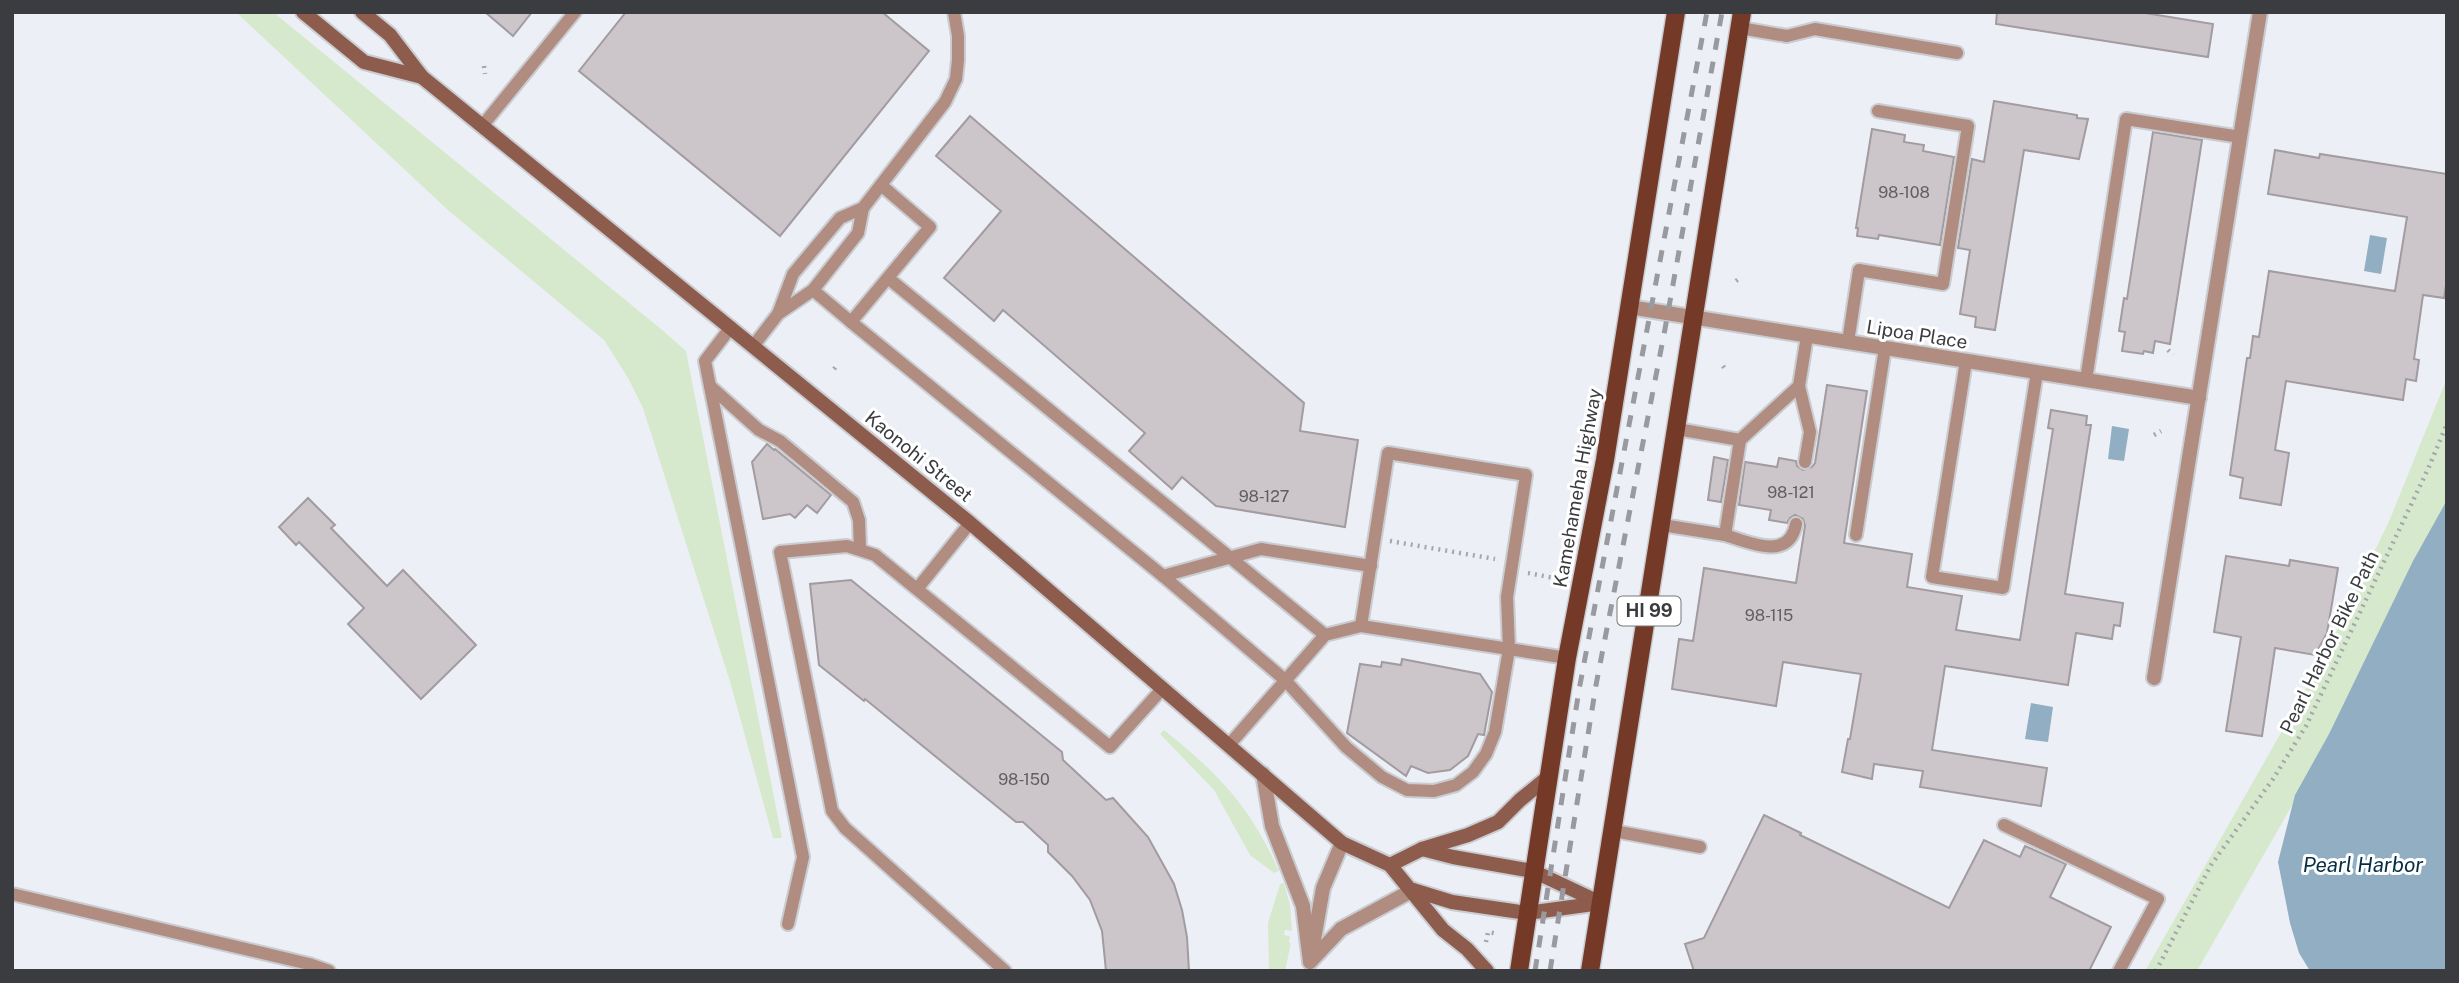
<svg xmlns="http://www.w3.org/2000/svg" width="2459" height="983" font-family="'Public Sans',sans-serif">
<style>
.green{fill:#d6e9cc}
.water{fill:#91aec3}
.building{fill:#ccc5c9;stroke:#a29ba0;stroke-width:2}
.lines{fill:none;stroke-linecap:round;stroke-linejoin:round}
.lane-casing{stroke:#c9ccd1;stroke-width:16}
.street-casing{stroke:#c9ccd1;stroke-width:18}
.secondary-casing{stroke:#c9ccd1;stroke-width:18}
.primary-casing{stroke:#c9ccd1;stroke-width:21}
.path{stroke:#a4a6ab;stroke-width:4.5;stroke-dasharray:2 5;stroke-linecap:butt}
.lane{stroke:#b08c81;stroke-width:12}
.street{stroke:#b08c81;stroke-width:14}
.secondary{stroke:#8e5c4d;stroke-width:14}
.primary{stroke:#743927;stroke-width:18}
.rail{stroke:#989a9f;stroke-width:5;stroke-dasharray:12 12;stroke-linecap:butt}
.labels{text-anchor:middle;stroke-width:6;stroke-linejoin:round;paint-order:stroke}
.number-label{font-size:16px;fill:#5f5e62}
.shield{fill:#fff;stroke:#767679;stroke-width:2}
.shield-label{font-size:18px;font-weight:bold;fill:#3b3c3f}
.street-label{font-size:19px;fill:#3b3c3f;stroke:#fff}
.water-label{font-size:21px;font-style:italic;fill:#052e45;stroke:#fff}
</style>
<rect width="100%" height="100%" fill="#ecf0f6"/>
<g class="green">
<path d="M241 12H273L661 329 686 351 782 838H773L731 685 643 408 628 378 604 340 449 211 239 15Z"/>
<path d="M2447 378V501L2328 743 2197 971H2145L2322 661 2390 519Z"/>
<path d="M1164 730C1218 773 1250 806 1279 871L1274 873 1250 855 1214 790 1160 734Z"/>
<path d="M1284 883 1290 905 1292 931 1285 930 1284 935 1290 936 1289 943H1291L1285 971H1269L1268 923 1280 884Z"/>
</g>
<g class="water">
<path d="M2370 235 2387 238 2381 274 2364 271Z"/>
<path d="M2112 426 2129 429 2124 461 2108 459Z"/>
<path d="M2447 500V971H2310L2299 953 2290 923 2278 862 2295 795 2329 734 2413 561Z"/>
<path d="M2031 703 2053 707 2048 742 2025 739Z"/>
</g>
<g class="building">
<path d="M485 12H532L513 36Z"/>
<path d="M626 12H882L929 51 780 236 579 71Z"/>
<path d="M1997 12H2139L2213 24 2208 57 1996 24Z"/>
<path d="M1994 101 2077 115V118L2088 119 2079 159 2024 150 1995 330 1975 327 1976 317 1960 314 1970 250 1958 248 1972 159 1984 162Z"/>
<path d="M970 116 1304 403 1300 431 1358 440 1345 527 1216 506 1182 477 1172 489 1129 451 1145 433 1003 310 994 321 944 278 1001 211 936 156Z"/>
<path d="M1872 129 1905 135 1904 142 1924 145 1923 151 1954 157 1940 245 1879 235 1878 239 1857 236 1858 228H1856Z"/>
<path d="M2153 132 2202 140 2170 344 2155 341 2153 353 2144 351 2143 354 2122 351 2125 332 2119 331 2124 298 2127 299Z"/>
<path d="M2275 150 2319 158 2320 154 2447 174V279L2444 298 2423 295 2414 359 2419 360 2416 381 2406 379 2403 400 2286 381 2275 450 2289 453 2281 505 2240 498 2243 478 2230 475 2247 358H2250L2253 336 2259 337 2269 271 2395 291 2407 217 2268 194Z"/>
<path d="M1827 385 1867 391 1844 543 1912 554 1907 587 1962 596 1956 630 2020 640 2053 429 2048 428 2051 410 2087 416 2086 425H2091L2065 594 2123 603 2120 626 2114 625 2112 639 2076 633 2068 685 1945 666 1932 750 2047 768 2041 806 1920 787 1923 771 1874 764 1872 779 1842 772 1848 739H1850L1861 674 1783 662 1776 706 1672 689 1679 639 1693 641 1704 568 1796 583 1805 526 1803 519 1795 515 1790 518 1787 523 1769 520 1771 510 1739 505 1745 462 1777 467 1779 458 1796 461 1797 466 1803 470 1812 467 1815 463Z"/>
<path d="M767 444 774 450 775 449 831 495 817 513 807 505 795 518 790 514 763 519 752 462Z"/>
<path d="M1714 457 1728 460 1721 502 1708 500Z"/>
<path d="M308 498 335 525 331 528 387 586 403 570 476 645 421 699 348 624 364 608 299 542 296 545 279 527Z"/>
<path d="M2226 556 2289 566 2290 560 2338 568 2327 633 2315 655 2275 648 2262 736 2226 731 2241 637 2214 632Z"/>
<path d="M851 580 1062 752 1063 760 1106 800 1113 798 1148 837 1174 884 1182 910 1187 937 1189 971H1106L1102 931 1090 900 1072 876 1048 852V845L1023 822H1016L865 699 864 701 819 665 810 584Z"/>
<path d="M1402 659 1480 674 1492 692 1484 735 1478 734 1468 756 1450 770 1428 773 1411 766 1406 776 1347 733 1360 664 1381 667 1382 662 1401 665Z"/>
<path d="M1764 815 1801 833 1800 835 1949 908 1984 840 2020 857 2025 846 2066 864 2050 897 2111 927 2089 971H1694L1685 944 1704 938Z"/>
</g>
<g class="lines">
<defs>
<g id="lane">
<path d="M1740 28 1787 36 1815 29 1957 53"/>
<path d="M483 125 575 12"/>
<path d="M888 278 1325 635"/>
<path d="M813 290 851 322 930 227 881 185"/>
<path d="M778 314 793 274 840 218 863 208 945 102 956 79 958 60V36L954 12"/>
<path d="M851 322 1163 576 1285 680 1346 747 1382 777 1407 790 1434 791 1456 785 1473 772 1486 754 1495 732 1509 649 1507 597 1526 475 1388 453 1361 626"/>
<path d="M731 327 705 361 803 857 788 924"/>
<path d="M1848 342 1859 270 1943 284 1968 126 1878 111"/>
<path d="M754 345 778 314 813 290 858 233 863 208"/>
<path d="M1966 361 1932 577 2003 588 2037 372"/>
<path d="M2086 380 2126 119 2240 137"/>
<path d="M710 386 759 430 780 441 853 502 859 520 860 549"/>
<path d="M1799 386 1810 432 1805 462"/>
<path d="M1740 440 1799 386 1807 336"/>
<path d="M1662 525 1725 535 1740 440 1677 429"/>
<path d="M1725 535C1748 542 1789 562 1796 524"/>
<path d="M1856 535 1885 348"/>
<path d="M1163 576 1261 549 1371 566"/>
<path d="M917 589 970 523"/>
<path d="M1229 745 1325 635 1361 626 1567 658"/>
<path d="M2004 825 2158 899 2119 971"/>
<path d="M1614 831 1700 847"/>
<path d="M12 894 309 964 329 971"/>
<path d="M1005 971 845 828 832 811 780 552 847 546 875 555 1110 747 1163 688"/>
</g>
<g id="street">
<path d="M1629 307 2199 398"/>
<path d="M2154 678 2260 12"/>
<path d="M1263 774 1272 826 1303 906 1310 962"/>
<path d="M1313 945 1323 888 1342 843"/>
<path d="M1310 962 1341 929 1413 890"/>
</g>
<g id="secondary">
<path d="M303 12 364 62 422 77"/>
<path d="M362 12 390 35 422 77 970 523 1342 843 1390 865 1443 930 1467 949 1487 971"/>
<path d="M1422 849 1453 857 1533 871 1601 903"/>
<path d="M1390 865 1422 849 1468 835 1498 822 1520 800 1547 778"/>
<path d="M1413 890 1452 902 1527 913 1601 903"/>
</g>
<g id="primary">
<path d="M1519 971 1567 658 1605 460 1676 12"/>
<path d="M1590 971 1742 12"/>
</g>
</defs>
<use href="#lane" class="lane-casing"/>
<use href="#street" class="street-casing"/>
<use href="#secondary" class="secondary-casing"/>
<use href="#primary" class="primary-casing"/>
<g class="path">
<path d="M484 66 485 74"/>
<path d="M1736 281 1740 278"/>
<path d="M2168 350 2173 355"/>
<path d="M1723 366 1726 370"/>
<path d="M834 369 838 364"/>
<path d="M2154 435 2161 431"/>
<path d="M1390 541 1495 559"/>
<path d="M1528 573 1554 578"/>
<path d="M1486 942 1488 932 1498 934"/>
<path d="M2156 971 2211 865 2273 779 2306 726 2428 469 2447 424"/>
</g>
<use href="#lane" class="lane"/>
<use href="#street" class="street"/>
<use href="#secondary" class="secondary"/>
<use href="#primary" class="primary"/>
<g class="rail">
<path d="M1535 971 1579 690 1707 12"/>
<path d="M1550 971 1596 685 1665 329 1722 12"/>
</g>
</g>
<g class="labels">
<g class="number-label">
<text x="1904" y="198">98-108</text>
<text x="1791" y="498">98-121</text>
<text x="1264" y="502">98-127</text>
<text x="1769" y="621">98-115</text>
<text x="1024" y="785">98-150</text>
</g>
<rect class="shield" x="1617.5" y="596.5" width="63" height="29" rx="5"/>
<g class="shield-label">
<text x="1649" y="617">HI 99</text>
</g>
<g class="street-label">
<text transform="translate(1917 334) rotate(9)" y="7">Lipoa Place</text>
<text transform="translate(919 456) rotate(39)" y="7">Kaonohi Street</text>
<text transform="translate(1577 488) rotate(-80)" y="7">Kamehameha Highway</text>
<text transform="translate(2329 642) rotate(-64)" y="7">Pearl Harbor Bike Path</text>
</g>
<g class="water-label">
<text x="2363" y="872">Pearl Harbor</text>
</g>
</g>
<rect width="2459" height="983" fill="none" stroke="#3b3c3f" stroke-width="28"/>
</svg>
